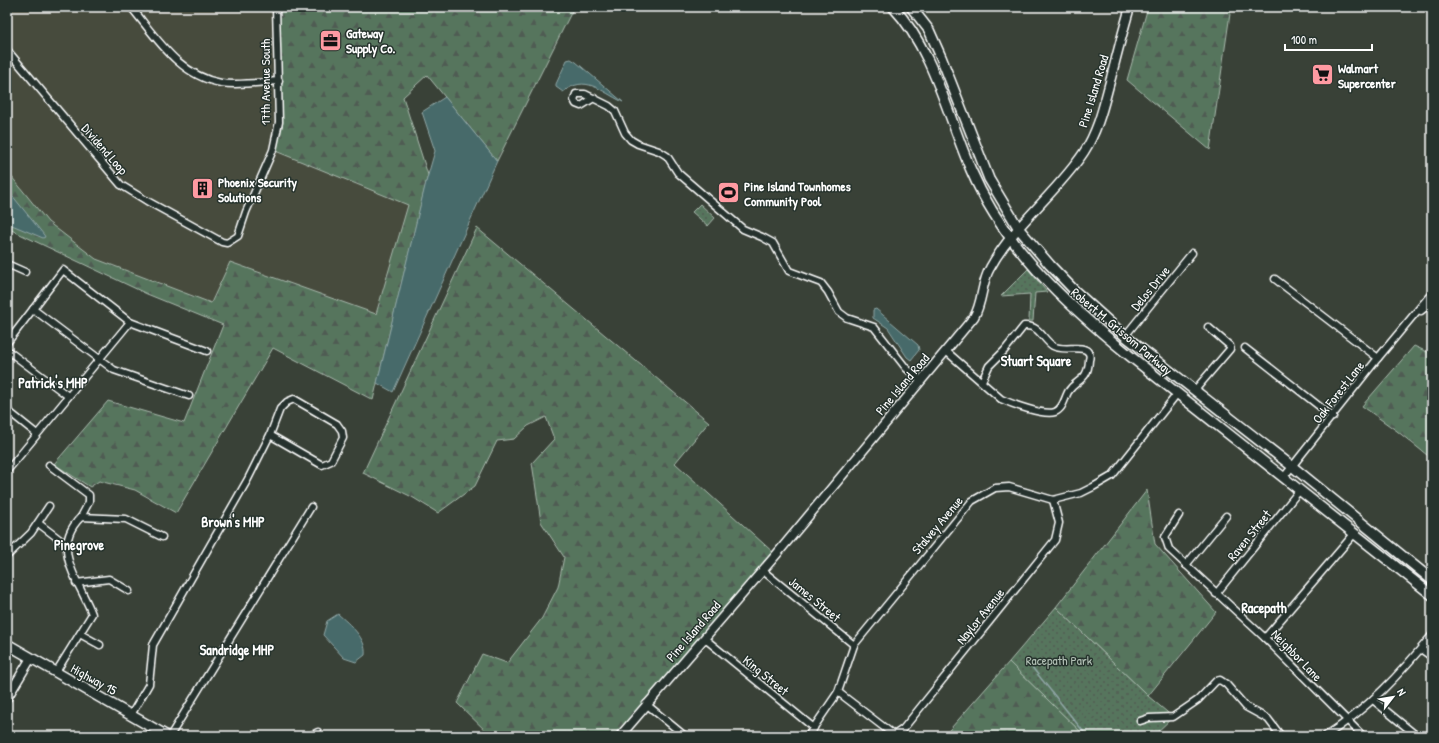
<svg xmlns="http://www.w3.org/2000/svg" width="1439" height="743" font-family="'Patrick Hand',sans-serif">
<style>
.built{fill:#464b3e}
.forest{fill:url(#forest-firs);stroke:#aabaae}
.park{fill:url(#park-dots);stroke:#aabaae}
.water{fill:#466b6a;stroke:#90a6a6}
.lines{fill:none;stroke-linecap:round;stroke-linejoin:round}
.stream{stroke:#90a6a6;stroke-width:1.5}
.minor-casing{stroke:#fff;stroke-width:9}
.tertiary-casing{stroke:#fff;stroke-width:11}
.secondary-casing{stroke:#fff;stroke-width:12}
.minor{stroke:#26332d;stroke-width:6}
.tertiary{stroke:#26332d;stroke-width:8}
.secondary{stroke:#26332d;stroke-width:9}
.labels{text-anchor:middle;stroke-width:3;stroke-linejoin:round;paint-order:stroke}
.poi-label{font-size:13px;font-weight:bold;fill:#fff;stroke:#26332d;text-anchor:start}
.street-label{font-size:13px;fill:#fff;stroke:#26332d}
.park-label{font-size:13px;fill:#b3c1b6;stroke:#26332d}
.neighbourhood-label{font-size:14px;font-weight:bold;fill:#fff;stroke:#26332d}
</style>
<defs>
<pattern id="forest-firs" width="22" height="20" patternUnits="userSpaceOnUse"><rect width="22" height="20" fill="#56755d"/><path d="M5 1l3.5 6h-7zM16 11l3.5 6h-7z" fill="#505c53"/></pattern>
<pattern id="park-dots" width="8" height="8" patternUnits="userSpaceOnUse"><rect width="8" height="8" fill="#56755d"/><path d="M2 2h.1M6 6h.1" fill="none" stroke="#505c53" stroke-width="1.8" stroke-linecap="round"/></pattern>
</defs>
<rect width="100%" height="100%" fill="#394137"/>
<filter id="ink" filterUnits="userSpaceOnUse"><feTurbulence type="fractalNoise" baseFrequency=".025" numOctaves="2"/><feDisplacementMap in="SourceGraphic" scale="8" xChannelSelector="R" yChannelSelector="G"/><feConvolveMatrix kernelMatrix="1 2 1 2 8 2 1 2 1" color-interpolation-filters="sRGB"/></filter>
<g filter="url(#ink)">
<path class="built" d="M7 7H276L279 115 273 150 408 205 376 314 230 262 211 303 96 259 48 222 7 171Z"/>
<g class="forest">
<path d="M276 7H574L497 161 427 75 403 97 428 175 373 400 273 348 176 513 135 490 99 481 90 487 54 464 108 401 184 423 223 325 147 294 7 228V171L48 222 96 259 211 303 230 262 376 314 408 205 273 150 279 122Z"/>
<path d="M1148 7H1231L1210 150 1127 80Z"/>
<path d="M477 228 709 422 675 463 776 555 620 736H491L457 703 482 654 507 663 542 618 558 587 564 557 541 522 532 463 554 439 546 417 528 426 514 439 497 441 475 486 438 513 412 497 363 473Z"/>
<path d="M1414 346 1432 354V459L1397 431 1362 406Z"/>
<path d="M1147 490 1155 544 1216 612 1148 696 1056 607Z"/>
<path d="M1009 662 1085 736H944Z"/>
</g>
<g class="park">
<path d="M700 204 715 218 708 226 692 212Z"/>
<path d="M1028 269 1047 292 1035 293 1033 321H1029L1030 294 1001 296Z"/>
<path d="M1056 607 1148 696 1173 717 1153 736H1085L1009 662Z"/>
</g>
<g class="water">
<path d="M571 59 576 62 623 102C600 91 586 74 563 92L556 87V84L567 60Z"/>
<path d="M445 97 497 161 393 392 377 383 426 182 435 151 422 112Z"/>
<path d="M7 189 44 235 45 237 43 238 7 223Z"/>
<path d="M876 309 918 345 919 350 911 360 907 357 888 328 873 318V310Z"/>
<path d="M338 614C349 624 367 638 365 655L356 662 344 658 323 635 327 621Z"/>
</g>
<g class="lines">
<path class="stream" d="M1031 666 1087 736"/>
<defs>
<g id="minor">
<path d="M131 7C156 37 179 76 221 83 239 86 260 82 279 81"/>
<path d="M7 50 121 185 147 201 222 242 227 243 238 236 246 212 273 150 279 122 276 7"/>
<path d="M594 98 581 106 576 104 574 100 576 94H585L609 106 615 111 625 133 631 140 638 144 659 151 667 156 678 173 743 229 762 237 773 243 789 271 821 283 828 292 839 312 847 318 874 327 906 368 920 380"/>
<path d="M7 264 25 272"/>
<path d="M1275 279 1378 358"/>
<path d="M33 309 114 370 189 396"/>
<path d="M1421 311 1432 302"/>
<path d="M1125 336 1192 253"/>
<path d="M7 343 63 270 130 322 207 351"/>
<path d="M1245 348 1333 417"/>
<path d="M7 350 68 396"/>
<path d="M946 351 1001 399C1012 404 1044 416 1055 412 1063 409 1064 400 1068 392 1077 378 1088 382 1089 360 1090 357 1090 354 1088 352 1083 344 1063 352 1053 346 1042 339 1040 325 1024 326L1004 351 989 366 982 381"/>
<path d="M1195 390 1230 349V346L1208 327"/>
<path d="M7 410 37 434"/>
<path d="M49 465 89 495V502L81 517"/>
<path d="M7 471 130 322"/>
<path d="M1283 478 1378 358 1432 293"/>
<path d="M1179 515 1165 537 1169 549 1265 638 1363 736"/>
<path d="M38 523 67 545"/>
<path d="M7 556 31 533 49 506"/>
<path d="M1186 565 1226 516"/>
<path d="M762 570 854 645"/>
<path d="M76 583 109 579 129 591"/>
<path d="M1216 594 1299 491"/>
<path d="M80 634 100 645"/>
<path d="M704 638 814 728"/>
<path d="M1265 638 1354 534"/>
<path d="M1421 649 1432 657"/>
<path d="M56 672 92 614C80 582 49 548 81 517L126 519 162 537"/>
<path d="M838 692 894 735 903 729 1055 540 1059 523 1053 500"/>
<path d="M1373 700 1417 736"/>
<path d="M646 704 685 736"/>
<path d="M131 715 149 684 153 645 248 479 270 435 280 409 287 402 294 399 337 424 342 431 343 438 331 461 322 465 270 435"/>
<path d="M1140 721 1149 718 1173 717 1198 700 1216 681 1220 680 1226 684 1246 707 1268 719 1281 736"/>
<path d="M170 736 311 507"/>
<path d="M310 736 318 732"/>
<path d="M808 736 838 692 854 645 972 501 995 488 1009 487 1053 500 1081 493 1093 487 1112 476 1177 394"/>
<path d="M1325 736C1367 710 1401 673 1432 635"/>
</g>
<g id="tertiary">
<path d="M7 698 31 658"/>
<path d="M620 736 776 555 974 317C983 302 981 283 990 268 1014 224 1057 193 1084 152 1099 129 1104 103 1111 78 1117 54 1123 31 1130 7"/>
</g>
<g id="secondary">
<path d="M893 7C933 49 948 117 971 170 1004 247 1066 304 1130 356L1432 595"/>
<path d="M911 7 929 30 941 57 989 179 1019 229 1050 265 1075 291 1125 336 1293 467 1432 580"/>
<path d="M7 644 167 736"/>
</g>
</defs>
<use href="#minor" class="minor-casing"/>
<use href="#tertiary" class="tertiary-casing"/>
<use href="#secondary" class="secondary-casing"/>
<use href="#minor" class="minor"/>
<use href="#tertiary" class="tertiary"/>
<use href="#secondary" class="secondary"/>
</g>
</g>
<defs>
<symbol id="office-square" viewBox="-11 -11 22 22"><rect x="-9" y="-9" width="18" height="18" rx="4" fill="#ff9aa2" stroke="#26332d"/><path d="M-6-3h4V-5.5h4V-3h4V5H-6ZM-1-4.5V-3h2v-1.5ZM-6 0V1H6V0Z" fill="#111"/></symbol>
<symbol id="supermarket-square" viewBox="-11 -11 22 22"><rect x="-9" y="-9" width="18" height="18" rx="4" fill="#ff9aa2" stroke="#26332d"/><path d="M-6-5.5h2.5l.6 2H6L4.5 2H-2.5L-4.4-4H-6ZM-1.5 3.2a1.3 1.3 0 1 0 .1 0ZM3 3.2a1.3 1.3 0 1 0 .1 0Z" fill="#111"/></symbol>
<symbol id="building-square" viewBox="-11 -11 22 22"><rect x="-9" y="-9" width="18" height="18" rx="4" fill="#ff9aa2" stroke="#26332d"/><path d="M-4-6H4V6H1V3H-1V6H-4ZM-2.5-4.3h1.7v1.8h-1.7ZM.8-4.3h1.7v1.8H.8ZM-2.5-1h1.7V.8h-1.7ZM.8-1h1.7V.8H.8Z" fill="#111"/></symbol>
<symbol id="stadium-square" viewBox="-11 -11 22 22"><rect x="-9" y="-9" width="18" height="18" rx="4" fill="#ff9aa2" stroke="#26332d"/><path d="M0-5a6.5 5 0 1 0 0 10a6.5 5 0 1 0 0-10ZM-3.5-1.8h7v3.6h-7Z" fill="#111"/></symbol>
</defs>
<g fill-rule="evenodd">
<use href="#office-square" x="318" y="28" width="25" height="25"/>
<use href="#supermarket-square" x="1310" y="62" width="25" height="25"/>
<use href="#building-square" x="190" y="176" width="25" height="25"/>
<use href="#stadium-square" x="716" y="180" width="25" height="25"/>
</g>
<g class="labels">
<g class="poi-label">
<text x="346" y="38">Gateway<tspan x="346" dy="15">Supply Co.</tspan></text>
<text x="1338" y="73">Walmart<tspan x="1338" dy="15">Supercenter</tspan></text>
<text x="218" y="187">Phoenix Security<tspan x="218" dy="15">Solutions</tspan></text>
<text x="744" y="191">Pine Island Townhomes<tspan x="744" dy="15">Community Pool</tspan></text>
</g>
<g class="street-label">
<text transform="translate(265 82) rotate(-90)" y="5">17th Avenue South</text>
<text transform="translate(1093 91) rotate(-73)" y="5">Pine Island Road</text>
<text transform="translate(105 149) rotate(49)" y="5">Dividend Loop</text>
<text transform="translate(1150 288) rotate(-51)" y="5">Delos Drive</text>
<text transform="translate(1122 331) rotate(40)" y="5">Robert M. Grissom Parkway</text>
<text transform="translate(902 384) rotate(-50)" y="5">Pine Island Road</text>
<text transform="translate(1338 392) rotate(-52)" y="5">Oak Forest Lane</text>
<text transform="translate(937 525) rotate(-50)" y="5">Stalvey Avenue</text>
<text transform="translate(1249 535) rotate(-51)" y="5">Raven Street</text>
<text transform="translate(815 599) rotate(39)" y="5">James Street</text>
<text transform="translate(980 616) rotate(-51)" y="5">Naylor Avenue</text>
<text transform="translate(693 631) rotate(-49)" y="5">Pine Island Road</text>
<text transform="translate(1297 655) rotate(46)" y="5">Neighbor Lane</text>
<text transform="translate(766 675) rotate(39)" y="5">King Street</text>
<text transform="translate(94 679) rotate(29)" y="5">Highway 15</text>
</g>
<g class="park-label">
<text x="1059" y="665">Racepath Park</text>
</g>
<g class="neighbourhood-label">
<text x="1036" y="366">Stuart Square</text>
<text x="53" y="388">Patrick's MHP</text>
<text x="233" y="527">Brown's MHP</text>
<text x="79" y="550">Pinegrove</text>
<text x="1264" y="613">Racepath</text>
<text x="237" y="655">Sandridge MHP</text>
</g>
</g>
<rect width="1439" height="743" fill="none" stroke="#26332d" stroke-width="24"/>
<rect x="12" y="12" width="1415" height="719" fill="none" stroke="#fff" stroke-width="1.5" filter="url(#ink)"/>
<g transform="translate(1393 697) rotate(59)" stroke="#26332d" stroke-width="3" paint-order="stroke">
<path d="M0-3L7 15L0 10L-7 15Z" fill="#ffffff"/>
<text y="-6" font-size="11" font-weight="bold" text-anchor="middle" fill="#ffffff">N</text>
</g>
<path d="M1285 44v6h87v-6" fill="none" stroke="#ffffff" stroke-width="2"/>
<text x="1291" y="44" font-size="12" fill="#ffffff" stroke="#26332d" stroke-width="3" paint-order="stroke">100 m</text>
</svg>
